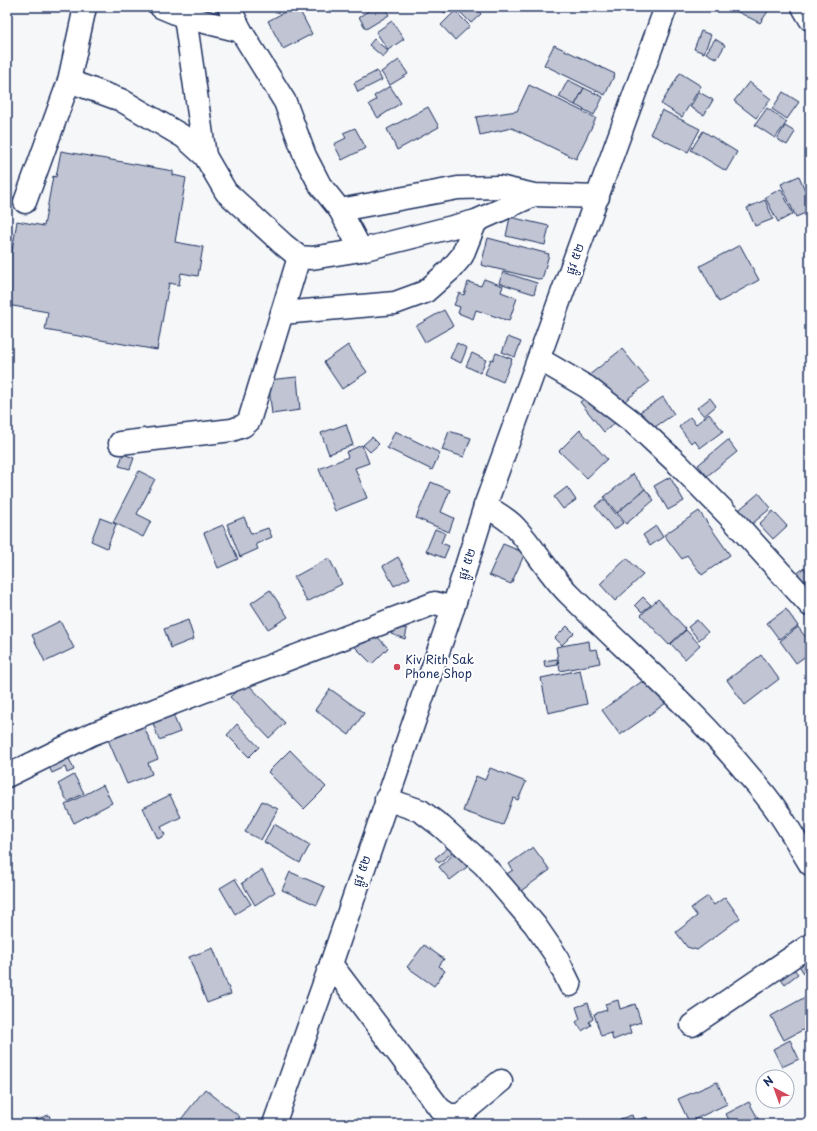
<svg xmlns="http://www.w3.org/2000/svg" width="817" height="1131" font-family="'Playpen Sans','Noto Sans Khmer',sans-serif">
<style>
.building{fill:#c0c4d3;stroke:#1b2f5e}
.lines{fill:none;stroke-linecap:round;stroke-linejoin:round}
.minor-casing{stroke:#1b2f5e;stroke-width:25}
.minor{stroke:#fff;stroke-width:22}
.poi-dot{fill:#d1495b;stroke:#fff;stroke-width:1.5}
.labels{text-anchor:middle;stroke-width:4;stroke-linejoin:round;paint-order:stroke}
.street-label{font-size:12px;fill:#1b2f5e;stroke:#fff}
.poi-label{font-size:12px;fill:#1b2f5e;stroke:#fff;text-anchor:start}
</style>
<rect width="100%" height="100%" fill="#f6f7f9"/>
<filter id="ink" filterUnits="userSpaceOnUse"><feTurbulence type="fractalNoise" baseFrequency=".025" numOctaves="2"/><feDisplacementMap in="SourceGraphic" scale="8" xChannelSelector="R" yChannelSelector="G"/><feConvolveMatrix kernelMatrix="1 2 1 2 8 2 1 2 1" color-interpolation-filters="sRGB"/></filter>
<g filter="url(#ink)">
<g class="building">
<path d="M294 7H298L312 34 283 49 268 21Z"/>
<path d="M374 7H384L389 15 366 29 359 17Z"/>
<path d="M438 7H450L445 13Z"/>
<path d="M459 7H475L481 14 471 23 457 9Z"/>
<path d="M623 7H633L631 11Z"/>
<path d="M728 7H771L760 23Z"/>
<path d="M455 11 470 26 455 40 441 25Z"/>
<path d="M392 21 404 39 388 50 376 32Z"/>
<path d="M701 31 711 35 704 53 694 49Z"/>
<path d="M374 39 388 51 383 57 369 45Z"/>
<path d="M715 39 725 45 717 59 706 53Z"/>
<path d="M554 45 615 74 605 95 544 65Z"/>
<path d="M399 60 408 74 390 85 381 72Z"/>
<path d="M377 71 382 80 358 92 354 83Z"/>
<path d="M680 73 701 86 682 117 661 104Z"/>
<path d="M568 80 584 88 575 105 559 97Z"/>
<path d="M749 82 771 99 756 118 734 101Z"/>
<path d="M529 85 596 118 576 159 512 128 480 135 476 117 517 111Z"/>
<path d="M390 86 401 103 378 118 369 104 376 100 374 96Z"/>
<path d="M584 88 603 97 594 115 575 105Z"/>
<path d="M699 92 713 100 704 115 690 107Z"/>
<path d="M783 92 799 102 787 119 772 109Z"/>
<path d="M428 107 439 127 397 150 387 129Z"/>
<path d="M767 108 787 122 775 138 755 125Z"/>
<path d="M662 110 700 129 688 152 650 134Z"/>
<path d="M785 126 795 132 787 145 777 139Z"/>
<path d="M355 128 366 148 342 160 334 144 346 138 343 133Z"/>
<path d="M703 131 737 152 726 171 691 150Z"/>
<path d="M61 151 173 171V175L186 178 175 242 203 247 198 276 181 273 179 285 169 283 157 350 45 330 48 312 7 305V251L12 252 17 221 44 226 53 176 56 177Z"/>
<path d="M799 176 810 202V211L796 217 781 184Z"/>
<path d="M781 189 793 214 778 222 765 197Z"/>
<path d="M765 200 773 219 755 226 747 208Z"/>
<path d="M510 217 549 226 545 245 506 236Z"/>
<path d="M488 238 549 254 542 280 481 265Z"/>
<path d="M740 245 759 280 719 302 700 266Z"/>
<path d="M503 272 537 283 534 294 499 283Z"/>
<path d="M484 279 503 286 501 292 517 298 509 321 476 310 473 319 458 313 460 307 454 305 459 293 464 295 468 282 481 286Z"/>
<path d="M444 310 453 326 425 342 416 326Z"/>
<path d="M508 337 521 342 515 357 502 352Z"/>
<path d="M457 343 467 348 461 363 450 358Z"/>
<path d="M348 345 367 372 342 389 324 362Z"/>
<path d="M622 349 649 382 616 408 588 376Z"/>
<path d="M472 353 486 360 480 373 466 366Z"/>
<path d="M496 353 512 359 503 382 485 374 491 359 493 360Z"/>
<path d="M297 377 300 410 272 414 268 380Z"/>
<path d="M591 393 615 423 604 432 580 402Z"/>
<path d="M663 397 674 414 652 429 640 412Z"/>
<path d="M710 398 716 406 704 416 697 408Z"/>
<path d="M709 414 723 431 700 448 694 440 691 443 679 427 690 417 696 424Z"/>
<path d="M346 424 353 445 329 454 321 433Z"/>
<path d="M580 430 607 459 587 478 559 451Z"/>
<path d="M395 431 440 453 432 470 387 448Z"/>
<path d="M449 431 471 438 464 457 442 450Z"/>
<path d="M372 437 379 444 370 452 363 445Z"/>
<path d="M728 440 737 452 707 476 698 465Z"/>
<path d="M362 445 369 463 355 468 367 498 335 511 319 469 348 457 346 452Z"/>
<path d="M123 454 134 458 130 469 119 466Z"/>
<path d="M139 471 155 479 137 514 151 521 143 537 113 522Z"/>
<path d="M633 474 645 489 617 513 604 497Z"/>
<path d="M670 477 684 501 668 510 654 486Z"/>
<path d="M431 482 450 490 441 512 454 518 449 532 416 518Z"/>
<path d="M567 487 576 500 563 509 554 497Z"/>
<path d="M645 489 654 500 626 524 617 513Z"/>
<path d="M759 493 771 508 746 529 734 514Z"/>
<path d="M604 499 623 523 614 530 595 506Z"/>
<path d="M699 511 730 555 702 575 687 555 682 559 664 535Z"/>
<path d="M773 511 787 526 773 539 759 524Z"/>
<path d="M244 517 251 534 268 528 272 537 256 544 258 549 240 557 227 524Z"/>
<path d="M100 518 116 524 107 548 91 541Z"/>
<path d="M223 525 238 559 218 568 204 533Z"/>
<path d="M656 526 663 537 650 546 643 535Z"/>
<path d="M435 529 445 533 441 543 449 546 444 558 426 551Z"/>
<path d="M503 544 525 553 511 584 489 575Z"/>
<path d="M398 557 410 578 394 586 383 566Z"/>
<path d="M329 558 342 584 307 602 294 577Z"/>
<path d="M627 558 643 575 615 601 600 584Z"/>
<path d="M804 568 810 575V583L800 592 790 579Z"/>
<path d="M270 590 288 617 268 629 251 603Z"/>
<path d="M643 597 651 605 642 612 635 605Z"/>
<path d="M658 599 686 629 669 645 641 615Z"/>
<path d="M786 609 798 626 779 639 767 623Z"/>
<path d="M188 620 194 639 171 648 164 629Z"/>
<path d="M697 620 708 632 699 640 688 627Z"/>
<path d="M60 621 74 648 45 662 32 635Z"/>
<path d="M394 625 407 629 405 639 391 634Z"/>
<path d="M567 626 574 633 562 645 555 638Z"/>
<path d="M798 627 810 643V653L796 663 780 641Z"/>
<path d="M686 630 700 645 685 659 671 644Z"/>
<path d="M372 631 388 648 372 664 355 647Z"/>
<path d="M589 641 590 650 597 649 600 663 560 671 556 647Z"/>
<path d="M761 655 779 679 745 705 727 680Z"/>
<path d="M557 659 558 665 545 667 544 661Z"/>
<path d="M580 670 587 704 548 713 541 678Z"/>
<path d="M648 677 666 703 620 735 602 710Z"/>
<path d="M246 682 285 723 269 738 230 697Z"/>
<path d="M330 689 364 713 349 735 315 710Z"/>
<path d="M172 712 180 732 159 740 152 720Z"/>
<path d="M141 720 158 759 148 763 152 774 127 784 106 735Z"/>
<path d="M237 724 259 747 249 757 227 735Z"/>
<path d="M290 750 326 787 304 809 268 772Z"/>
<path d="M68 756 74 770 67 773 65 767 52 773 48 765Z"/>
<path d="M490 768 526 782 518 800 513 798 503 825 463 811 476 776 485 780Z"/>
<path d="M74 775 84 793 68 802 58 784Z"/>
<path d="M103 785 112 803 74 823 65 805Z"/>
<path d="M170 795 181 817 161 827 165 835 158 839 143 808Z"/>
<path d="M262 801 278 809 261 840 245 832Z"/>
<path d="M274 824 310 845 300 863 264 842Z"/>
<path d="M449 847 453 852 439 863 435 858Z"/>
<path d="M533 847 550 870 518 893 505 875 513 870 509 864Z"/>
<path d="M455 853 467 867 450 880 439 867Z"/>
<path d="M262 870 275 892 255 905 242 883Z"/>
<path d="M290 872 325 887 317 905 282 890Z"/>
<path d="M235 879 251 904 235 914 220 888Z"/>
<path d="M708 896 714 905 725 897 740 918 697 950 687 947 676 932 697 916 691 908Z"/>
<path d="M424 945 444 959 439 966 445 971 434 986 407 967Z"/>
<path d="M810 947V978L808 980 792 954Z"/>
<path d="M213 948 231 994 207 1003 189 957Z"/>
<path d="M785 958 798 974 785 984 772 967Z"/>
<path d="M807 996 810 1000V1026L784 1040 771 1016Z"/>
<path d="M618 1000 620 1009 635 1004 641 1022 629 1026 631 1033 613 1040 611 1033 601 1036 594 1014 607 1010 605 1004Z"/>
<path d="M588 1003 593 1019 589 1022 591 1025 582 1031 576 1022 580 1019 576 1007Z"/>
<path d="M790 1040 799 1059 782 1067 773 1049Z"/>
<path d="M717 1082 727 1104 689 1122 678 1099Z"/>
<path d="M205 1089 240 1117 235 1124H179L178 1123Z"/>
<path d="M749 1102 761 1124H731L726 1114Z"/>
<path d="M49 1115 52 1124H22Z"/>
<path d="M632 1115 634 1121 647 1117 649 1124H622L620 1119Z"/>
</g>
<g class="lines">
<defs>
<g id="minor">
<path d="M161 7 185 17 241 31"/>
<path d="M229 7 241 31 285 102 305 156 320 185 340 210 458 188 499 187 534 195 598 197"/>
<path d="M803 7 810 19"/>
<path d="M185 17 205 156"/>
<path d="M69 81 121 100 184 137 205 156 226 192 283 244 299 257 312 258 361 250 476 221 534 195"/>
<path d="M25 202 69 81 85 7"/>
<path d="M340 210 361 250"/>
<path d="M282 313 395 303 425 292 450 270 462 256 476 221"/>
<path d="M539 359 587 387 634 423 678 464 732 519 810 605"/>
<path d="M120 443 232 430 243 426 249 421 299 257"/>
<path d="M485 506C495 512 507 518 515 527 535 548 549 575 570 595 630 655 696 711 750 777 761 789 771 802 780 815 791 831 800 848 810 864"/>
<path d="M7 776 92 734 435 603 453 608"/>
<path d="M386 799 421 811 442 827 484 865 535 925 555 954 570 985"/>
<path d="M331 964 440 1109 449 1115H460L501 1081"/>
<path d="M692 1025 810 945"/>
<path d="M274 1124 331 964 453 608 485 506 666 7"/>
</g>
</defs>
<use href="#minor" class="minor-casing"/>
<use href="#minor" class="minor"/>
</g>
</g>
<circle class="poi-dot" cx="397" cy="667" r="4"/>
<g class="labels">
<g class="street-label">
<text transform="translate(575 259) rotate(-70)" y="4">ផ្លូវ ៥២</text>
<text transform="translate(467 564) rotate(-72)" y="4">ផ្លូវ ៥២</text>
<text transform="translate(362 871) rotate(-71)" y="4">ផ្លូវ ៥២</text>
</g>
<g class="poi-label">
<text x="405" y="664">Kiv Rith Sak<tspan x="405" dy="14">Phone Shop</tspan></text>
</g>
</g>
<rect width="817" height="1131" fill="none" stroke="#fff" stroke-width="24"/>
<rect x="12" y="12" width="793" height="1107" fill="none" stroke="#1b2f5e" stroke-width="1.5" filter="url(#ink)"/>
<g transform="translate(775 1089) rotate(319)"><circle r="19" fill="#ffffff" stroke="#a4acbf"/>
<path d="M0-3L7 15L0 10L-7 15Z" fill="#d1495b"/>
<text y="-6" font-size="11" font-weight="bold" text-anchor="middle" fill="#1b2f5e">N</text>
</g>
</svg>
